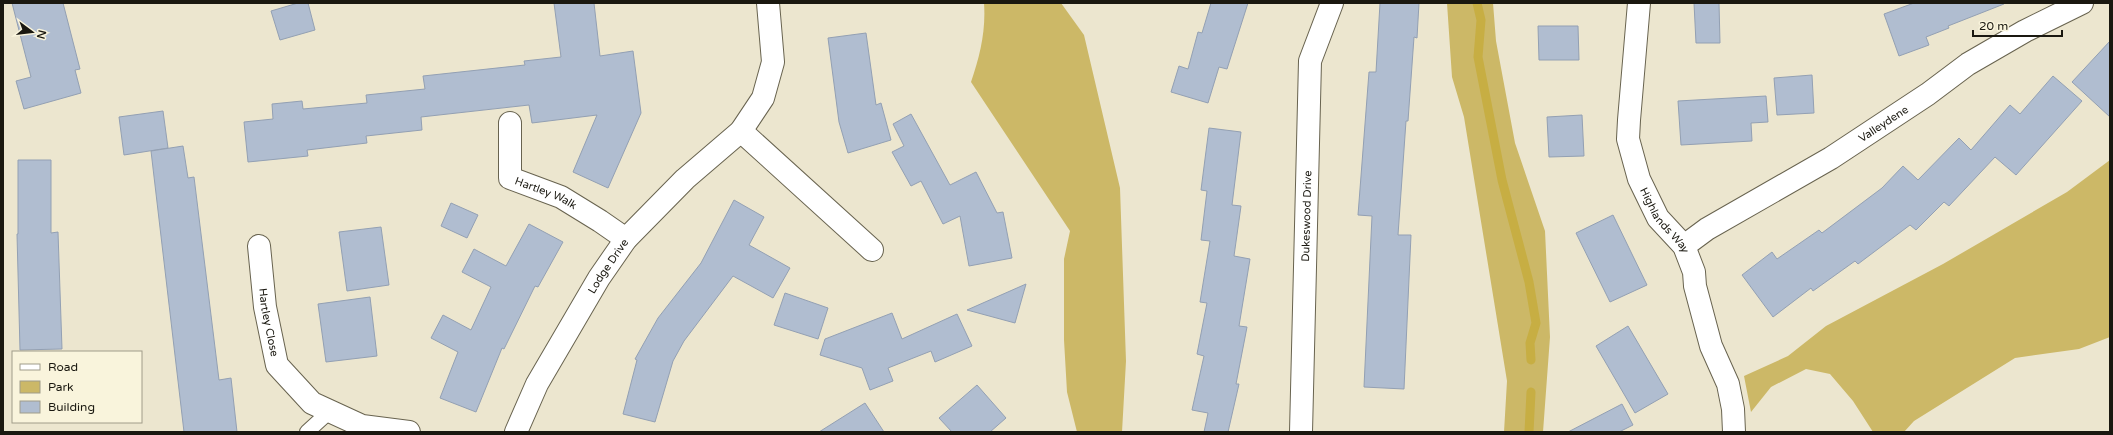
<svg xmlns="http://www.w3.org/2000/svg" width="2113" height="435" font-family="'Varela Round',sans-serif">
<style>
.green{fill:#ccb867}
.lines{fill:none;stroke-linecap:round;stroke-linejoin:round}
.stream{stroke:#c7ae43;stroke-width:9}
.building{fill:#b0bdd0;stroke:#93a0b3}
.service-casing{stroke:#68634f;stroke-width:16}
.minor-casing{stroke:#68634f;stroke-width:24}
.service{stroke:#fff;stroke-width:14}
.minor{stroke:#fff;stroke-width:22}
.labels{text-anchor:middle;stroke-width:3;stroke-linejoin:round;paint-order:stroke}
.street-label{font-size:11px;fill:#1a1810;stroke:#f9f4dc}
</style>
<rect width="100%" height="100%" fill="#ece6cf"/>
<g class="green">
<path d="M984 3H1061L1084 35 1120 188 1126 361 1122 432H1077L1067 392 1064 340V259L1070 231 971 82C980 56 986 31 984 3Z"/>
<path d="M1447 3H1493L1496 41 1515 143 1545 231 1550 337 1543 432H1504L1507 381 1464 117 1452 77Z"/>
<path d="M2110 160V337L2079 349 2015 358 1914 421 1904 432H1873L1853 401 1830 374 1806 369 1771 387 1751 412 1744 376 1788 356 1826 326 1943 264 2067 192Z"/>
</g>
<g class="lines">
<g class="stream">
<path d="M1477 3 1481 20 1478 57 1502 180 1529 282 1536 323 1530 343 1531 360"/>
<path d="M1529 432 1531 392"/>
</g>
</g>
<g class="building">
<path d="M12 3H63L80 69 75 70 81 93 24 109 16 81 31 77Z"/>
<path d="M298 3H308L315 30 280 40 271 11Z"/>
<path d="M554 3H594L600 56 633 51 641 113 608 188 573 172 597 115 532 123 529 105 421 117 422 130 366 136 367 143 307 150 308 156 248 162 244 122 273 119 272 104 302 101 303 109 367 103 366 95 425 89 423 76 525 65 524 61 561 57Z"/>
<path d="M1211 3H1248L1227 69 1219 67 1208 103 1171 92 1179 66 1188 69 1198 32 1202 33Z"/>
<path d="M1380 3H1419L1417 38 1414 37 1408 121H1406L1398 235H1411L1404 389 1364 387 1372 216 1358 215 1369 72H1376Z"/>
<path d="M1694 3H1719L1720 43H1696Z"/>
<path d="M1914 3H2003L2004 4 1948 26 1949 28 1926 37 1929 45 1899 56 1884 14Z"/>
<path d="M1538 26H1578L1579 60H1539Z"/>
<path d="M866 33 876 105 881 103 891 140 848 153 839 122 828 38Z"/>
<path d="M2110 41V117L2072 82Z"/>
<path d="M1812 75 1814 113 1777 115 1774 78Z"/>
<path d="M2053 76 2082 101 2016 175 1995 157 1949 206 1944 202 1916 230 1910 225 1858 264 1855 261 1813 291 1811 288 1773 317 1742 275 1772 252 1777 259 1819 230 1822 233 1882 188 1903 166 1918 180 1959 138 1971 150 2010 105 2020 114Z"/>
<path d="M1766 96 1768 122 1751 123 1752 141 1681 145 1678 101Z"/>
<path d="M163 111 168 148 124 155 119 117Z"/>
<path d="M911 114 950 185 976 172 997 213 1003 212 1012 258 969 266 960 216 943 224 921 181 911 186 892 152 904 146 893 124Z"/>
<path d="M1582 115 1584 156 1549 157 1547 117Z"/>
<path d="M1209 128 1241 132 1232 205 1241 206 1234 256 1250 259 1239 326 1247 327 1236 384H1239L1228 432H1204L1208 413 1192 410 1204 356 1197 354 1207 303 1200 302 1210 241 1201 240 1207 191 1201 190Z"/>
<path d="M183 146 188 178 194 177 219 380 231 378 237 432H184L151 151Z"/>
<path d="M18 160H51V233L58 232 62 349 20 350 17 234H18Z"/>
<path d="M734 200 764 217 749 245 790 268 773 298 733 276 684 341 673 361 655 422 623 414 637 360 635 359 658 318 701 263Z"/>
<path d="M451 203 478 215 467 238 441 226Z"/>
<path d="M1613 215 1647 285 1610 302 1576 233Z"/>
<path d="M529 224 563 242 538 287 535 286 504 349 502 348 476 412 440 398 458 352 431 338 443 315 471 330 491 287 462 272 474 249 506 266Z"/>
<path d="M381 227 389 285 347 291 339 232Z"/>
<path d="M1026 284 1015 323 967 310Z"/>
<path d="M785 293 828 308 818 339 774 325Z"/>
<path d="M370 297 377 356 326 362 318 304Z"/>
<path d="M892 313 902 339 957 314 972 346 935 362 931 351 888 368 893 381 870 390 862 368 820 355 825 339Z"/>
<path d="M1628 326 1668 394 1635 413 1596 346Z"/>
<path d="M977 385 1006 418 990 432H952L939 418Z"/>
<path d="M865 403 884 432H819Z"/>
<path d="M1622 404 1633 425 1619 432H1568Z"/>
</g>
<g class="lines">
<defs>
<path id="service" d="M307 432 330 411"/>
<g id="minor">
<path id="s1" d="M1639 3 1629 120 1628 139 1639 179 1658 218 1684 246 1694 272 1695 286 1711 346 1728 384 1733 409 1734 432"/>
<path id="s2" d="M510 123V178L561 197 600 221 626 239"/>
<path d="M741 131 872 250"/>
<path id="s3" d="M259 246 265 307 277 365 312 403 362 426 409 432"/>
<path id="s4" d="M1684 246 1707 229 1831 158 1928 94 1968 64 2025 31 2082 3"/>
<path id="s5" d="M516 432 537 384 599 278 626 239 685 179 741 131 763 98 773 62 768 3"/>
<path id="s6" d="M1301 432 1310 61 1332 3"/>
</g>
</defs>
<use href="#service" class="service-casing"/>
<use href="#minor" class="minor-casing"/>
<use href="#service" class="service"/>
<use href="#minor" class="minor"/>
</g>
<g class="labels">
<g class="street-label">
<text dy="4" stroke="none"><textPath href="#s4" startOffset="234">Valleydene</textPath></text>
<text dy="4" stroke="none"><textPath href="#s2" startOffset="94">Hartley Walk</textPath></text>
<text dy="4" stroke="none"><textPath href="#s6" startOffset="216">Dukeswood Drive</textPath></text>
<text dy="4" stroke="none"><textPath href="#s1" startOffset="227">Highlands Way</textPath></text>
<text dy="4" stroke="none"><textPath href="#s5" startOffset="190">Lodge Drive</textPath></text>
<text dy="4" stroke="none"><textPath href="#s3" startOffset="77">Hartley Close</textPath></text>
</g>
</g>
<rect width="2113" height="435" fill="none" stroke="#1a1810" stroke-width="8"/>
<rect x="12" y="351" width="130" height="72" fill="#f9f4dc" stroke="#a09c8a"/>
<rect x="20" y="364" width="20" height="6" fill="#ffffff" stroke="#a09c8a"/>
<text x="48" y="371" font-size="12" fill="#1a1810">Road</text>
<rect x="20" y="381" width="20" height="12" fill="#ccb867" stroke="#a09c8a"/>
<text x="48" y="391" font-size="12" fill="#1a1810">Park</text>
<rect x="20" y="401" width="20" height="12" fill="#b0bdd0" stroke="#a09c8a"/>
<text x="48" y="411" font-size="12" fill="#1a1810">Building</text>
<g transform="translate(32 32) rotate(105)" stroke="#f9f4dc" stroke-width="3" paint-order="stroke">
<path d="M0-3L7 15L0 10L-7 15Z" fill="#1a1810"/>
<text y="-6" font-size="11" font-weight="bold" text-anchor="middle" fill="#1a1810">N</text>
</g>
<path d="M1973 30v6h89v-6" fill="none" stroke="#1a1810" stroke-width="2"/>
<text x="1979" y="30" font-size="12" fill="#1a1810" stroke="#f9f4dc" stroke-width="3" paint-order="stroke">20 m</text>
</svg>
